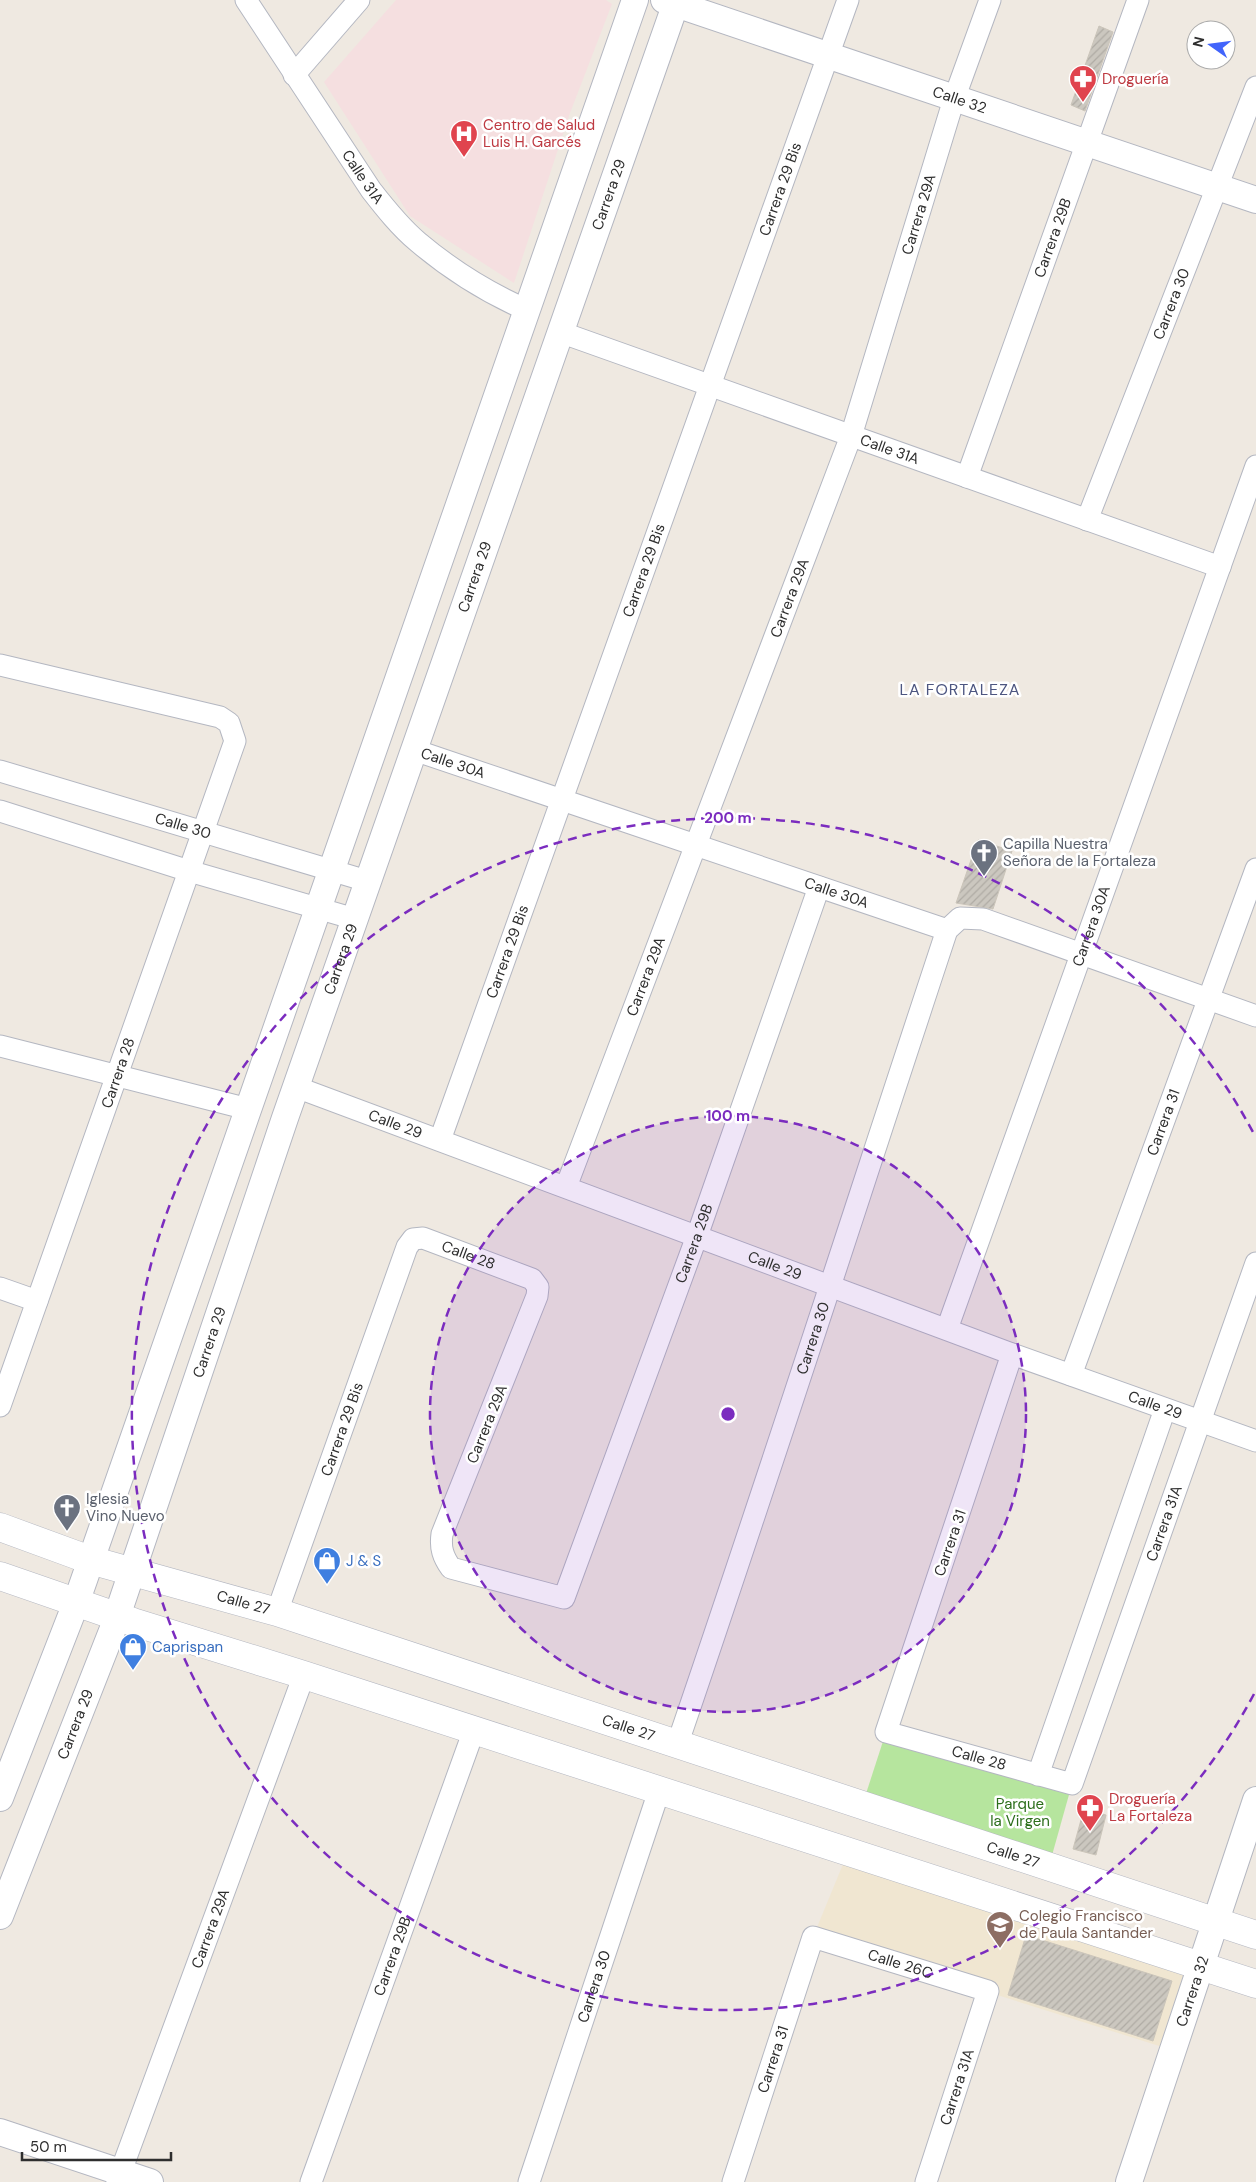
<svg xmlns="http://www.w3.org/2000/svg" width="1256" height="2182" font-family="'DM Sans',sans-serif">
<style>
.education{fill:#f0e6d1}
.medical{fill:#f5dfe0}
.park{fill:#b6e59e}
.building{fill:url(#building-hatch);stroke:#cbc5ba}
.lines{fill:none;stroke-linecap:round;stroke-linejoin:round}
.minor-casing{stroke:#b4b7c1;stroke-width:23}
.tertiary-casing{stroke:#b4b7c1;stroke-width:28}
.secondary-casing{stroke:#b4b7c1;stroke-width:29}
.minor{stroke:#fff;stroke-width:21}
.tertiary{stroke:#fff;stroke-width:26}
.secondary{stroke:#fff;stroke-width:28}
.ring{fill:none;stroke:#7b2cbf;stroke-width:2.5;stroke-dasharray:9 6}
.labels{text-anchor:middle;stroke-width:5;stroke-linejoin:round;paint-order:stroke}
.health-label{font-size:15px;fill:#be3a42;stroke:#fff;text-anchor:start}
.street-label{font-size:15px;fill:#2e2e2e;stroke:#fff}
.worship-label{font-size:15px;fill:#5b616d;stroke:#fff;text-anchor:start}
.shop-label{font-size:15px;fill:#366cbe;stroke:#fff;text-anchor:start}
.park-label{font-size:15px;fill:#2c6e1b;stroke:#fff}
.education-label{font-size:15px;fill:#785e54;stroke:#fff;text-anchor:start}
.neighbourhood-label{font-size:16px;letter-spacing:1px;fill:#4d5680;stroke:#fff}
.centre{fill:#7b2cbf;stroke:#fff;stroke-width:2.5}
.ring-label{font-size:15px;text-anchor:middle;font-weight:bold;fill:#7b2cbf;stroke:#fff;stroke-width:5;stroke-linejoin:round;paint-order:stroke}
</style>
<defs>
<pattern id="building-hatch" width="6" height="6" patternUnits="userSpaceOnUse" patternTransform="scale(1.25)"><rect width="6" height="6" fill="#cbc7bf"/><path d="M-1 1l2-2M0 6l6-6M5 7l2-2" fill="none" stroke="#afaba4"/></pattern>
</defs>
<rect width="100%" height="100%" fill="#efe9e1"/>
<path class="education" d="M848 1852 1200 1966 1172 2050 813 1937Z"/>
<path class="medical" d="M396 0H606L612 4 570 113 514 283 410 216 324 82Z"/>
<path class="park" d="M886 1732 1072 1784 1049 1866 862 1806Z"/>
<g class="building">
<path d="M1099 26 1113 32 1085 111 1071 105Z"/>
<path d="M978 840 1012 851 993 909 956 903Z"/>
<path d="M1084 1809 1106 1815 1096 1855 1073 1849Z"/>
<path d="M1026 1935 1172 1981 1153 2041 1008 1995Z"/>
</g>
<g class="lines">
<defs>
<g id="minor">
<path id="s1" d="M246 0 371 190C385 208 400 227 418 242 450 269 488 293 527 310"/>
<path d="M294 75 359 0"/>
<path id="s2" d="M560 332 1220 567"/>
<path id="s3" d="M967 477 1138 0"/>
<path id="s4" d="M1087 520 1256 87"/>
<path d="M0 665 220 717 229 723 235 741 0 1406"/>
<path id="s5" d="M414 750 947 930"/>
<path id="s6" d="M0 771 367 881"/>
<path d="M0 811 189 871 355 919"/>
<path d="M0 1046 248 1109"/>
<path id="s7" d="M296 1087 1012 1354 1256 1441"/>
<path id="s8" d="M440 1140 848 0"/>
<path id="s9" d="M566 1187 851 436 954 99 990 0"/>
<path d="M0 1288 37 1301"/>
<path id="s10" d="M947 1329 1256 466"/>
<path id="s11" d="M1012 1354 886 1732 1072 1784 1256 1263"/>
<path id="s12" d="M1071 1375 1256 869"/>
<path id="s13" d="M277 1612 407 1247 413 1239 423 1238 532 1279 538 1287 537 1296 442 1534C440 1548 443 1557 451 1568L564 1598 697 1236 819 887"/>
<path id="s14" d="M677 1745C770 1474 857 1202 947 930L960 918 983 919 1256 1016"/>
<path d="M1038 1775 1165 1409"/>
<path id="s15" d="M117 2182 304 1675"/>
<path id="s16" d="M311 2182 474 1730"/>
<path id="s17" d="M529 2182 659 1791"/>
<path id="s18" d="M733 2182 813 1937 988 1991 926 2182"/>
</g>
<g id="tertiary">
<path id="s19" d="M664 0 1256 200"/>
<path d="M0 1798 76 1603 635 0"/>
<path id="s20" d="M0 1916 112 1631 285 1118 677 0"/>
<path d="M0 2132 150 2182"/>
<path id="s21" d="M1129 2182 1256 1800"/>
</g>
<g id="secondary">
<path id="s22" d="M0 1527 90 1560 277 1612 1256 1935"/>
<path d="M0 1576 133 1622 304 1675 1256 1984"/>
</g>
</defs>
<use href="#minor" class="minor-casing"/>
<use href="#tertiary" class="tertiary-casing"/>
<use href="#secondary" class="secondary-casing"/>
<use href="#minor" class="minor"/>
<use href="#tertiary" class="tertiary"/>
<use href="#secondary" class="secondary"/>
</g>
<circle cx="728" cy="1414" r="298" fill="#7b2cbf" fill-opacity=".12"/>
<g class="ring">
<circle cx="728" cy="1414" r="298"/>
<path d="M1254 1694A596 596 0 1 1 1254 1134"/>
</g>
<defs>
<symbol id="pharmacy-pin" viewBox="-11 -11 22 30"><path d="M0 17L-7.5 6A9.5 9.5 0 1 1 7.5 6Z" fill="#e0444e" stroke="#fff"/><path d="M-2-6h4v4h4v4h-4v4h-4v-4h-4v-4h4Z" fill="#fff"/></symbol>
<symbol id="hospital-pin" viewBox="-11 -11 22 30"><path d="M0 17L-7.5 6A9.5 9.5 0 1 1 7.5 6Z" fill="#e0444e" stroke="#fff"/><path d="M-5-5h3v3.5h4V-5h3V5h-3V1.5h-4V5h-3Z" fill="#fff"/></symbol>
<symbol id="church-pin" viewBox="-11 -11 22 30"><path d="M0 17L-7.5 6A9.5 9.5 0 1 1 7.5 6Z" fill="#6b7280" stroke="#fff"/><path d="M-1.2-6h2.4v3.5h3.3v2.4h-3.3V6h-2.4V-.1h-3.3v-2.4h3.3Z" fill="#fff"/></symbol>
<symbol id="shop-pin" viewBox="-11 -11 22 30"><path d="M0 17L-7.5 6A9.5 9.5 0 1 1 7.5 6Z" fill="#3f7fe0" stroke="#fff"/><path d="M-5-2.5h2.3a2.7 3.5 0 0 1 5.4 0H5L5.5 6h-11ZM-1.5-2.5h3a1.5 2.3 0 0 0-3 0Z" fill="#fff"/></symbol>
<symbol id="school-pin" viewBox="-11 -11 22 30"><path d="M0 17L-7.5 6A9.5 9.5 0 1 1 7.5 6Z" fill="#8d6e63" stroke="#fff"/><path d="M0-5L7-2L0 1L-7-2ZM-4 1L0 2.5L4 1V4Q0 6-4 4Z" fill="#fff"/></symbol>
</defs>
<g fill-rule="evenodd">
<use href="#pharmacy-pin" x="1067" y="63" width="32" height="43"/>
<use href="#hospital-pin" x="448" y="118" width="32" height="43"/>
<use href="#church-pin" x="968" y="837" width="32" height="43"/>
<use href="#church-pin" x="51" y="1492" width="32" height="43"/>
<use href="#shop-pin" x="311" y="1545" width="32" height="43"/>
<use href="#shop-pin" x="117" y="1631" width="32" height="43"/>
<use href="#pharmacy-pin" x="1074" y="1792" width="32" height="43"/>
<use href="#school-pin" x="984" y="1909" width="32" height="43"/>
</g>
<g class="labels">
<g class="health-label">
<text x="1102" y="84">Droguería</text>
<text x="483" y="130">Centro de Salud<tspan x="483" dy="17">Luis H. Garcés</tspan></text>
<text x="1109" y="1804">Droguería<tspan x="1109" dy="17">La Fortaleza</tspan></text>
</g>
<g class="street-label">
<text dy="5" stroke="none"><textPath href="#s19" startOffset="312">Calle 32</textPath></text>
<text dy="5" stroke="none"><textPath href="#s1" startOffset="212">Calle 31A</textPath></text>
<text dy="5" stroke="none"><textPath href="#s8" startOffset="1010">Carrera 29 Bis</textPath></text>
<text dy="5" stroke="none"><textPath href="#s20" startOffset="1826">Carrera 29</textPath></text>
<text dy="5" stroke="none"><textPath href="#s9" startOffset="1035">Carrera 29A</textPath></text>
<text dy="5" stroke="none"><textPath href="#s3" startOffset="254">Carrera 29B</textPath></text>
<text dy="5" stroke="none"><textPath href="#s4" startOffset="232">Carrera 30</textPath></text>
<text dy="5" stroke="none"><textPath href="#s2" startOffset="350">Calle 31A</textPath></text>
<text dy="5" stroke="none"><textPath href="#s8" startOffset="605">Carrera 29 Bis</textPath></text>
<text dy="5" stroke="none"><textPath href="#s20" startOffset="1421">Carrera 29</textPath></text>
<text dy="5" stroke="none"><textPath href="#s9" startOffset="630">Carrera 29A</textPath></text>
<text dy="5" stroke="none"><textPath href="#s5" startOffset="41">Calle 30A</textPath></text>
<text dy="5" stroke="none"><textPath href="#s6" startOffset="191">Calle 30</textPath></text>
<text dy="5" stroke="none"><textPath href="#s5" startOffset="446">Calle 30A</textPath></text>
<text dy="5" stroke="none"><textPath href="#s10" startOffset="428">Carrera 30A</textPath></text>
<text dy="5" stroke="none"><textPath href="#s8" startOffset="200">Carrera 29 Bis</textPath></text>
<text dy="5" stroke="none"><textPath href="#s20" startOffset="1016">Carrera 29</textPath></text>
<text dy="5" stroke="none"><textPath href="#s9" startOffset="225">Carrera 29A</textPath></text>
<text transform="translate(118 1073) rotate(-71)" y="5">Carrera 28</text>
<text dy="5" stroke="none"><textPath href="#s12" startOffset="269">Carrera 31</textPath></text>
<text dy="5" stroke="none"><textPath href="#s7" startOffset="106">Calle 29</textPath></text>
<text dy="5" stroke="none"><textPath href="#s13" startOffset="1330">Carrera 29B</textPath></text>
<text dy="5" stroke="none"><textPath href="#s13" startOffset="456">Calle 28</textPath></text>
<text dy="5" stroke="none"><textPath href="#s7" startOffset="511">Calle 29</textPath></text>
<text dy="5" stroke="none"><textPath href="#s14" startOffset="429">Carrera 30</textPath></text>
<text dy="5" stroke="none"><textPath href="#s20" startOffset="611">Carrera 29</textPath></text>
<text dy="5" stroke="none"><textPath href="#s7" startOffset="916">Calle 29</textPath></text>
<text transform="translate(487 1424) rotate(-68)" y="5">Carrera 29A</text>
<text dy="5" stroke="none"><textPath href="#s13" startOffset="194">Carrera 29 Bis</textPath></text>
<text dy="5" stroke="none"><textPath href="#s11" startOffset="868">Carrera 31A</textPath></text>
<text transform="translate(950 1543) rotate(-71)" y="5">Carrera 31</text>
<text dy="5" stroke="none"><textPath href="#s22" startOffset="255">Calle 27</textPath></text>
<text dy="5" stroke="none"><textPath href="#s20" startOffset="206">Carrera 29</textPath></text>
<text dy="5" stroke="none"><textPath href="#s22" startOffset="660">Calle 27</textPath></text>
<text dy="5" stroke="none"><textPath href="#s11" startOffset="495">Calle 28</textPath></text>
<text dy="5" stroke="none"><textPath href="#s22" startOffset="1065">Calle 27</textPath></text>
<text dy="5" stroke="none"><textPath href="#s15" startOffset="270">Carrera 29A</textPath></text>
<text dy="5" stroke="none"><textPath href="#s16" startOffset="240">Carrera 29B</textPath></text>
<text dy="5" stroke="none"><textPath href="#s18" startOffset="349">Calle 26C</textPath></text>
<text dy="5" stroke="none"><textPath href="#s17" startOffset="206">Carrera 30</textPath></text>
<text dy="5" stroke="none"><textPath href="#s21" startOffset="201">Carrera 32</textPath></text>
<text dy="5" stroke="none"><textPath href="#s18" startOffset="129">Carrera 31</textPath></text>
<text transform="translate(957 2087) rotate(-72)" y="5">Carrera 31A</text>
</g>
<g class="worship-label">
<text x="1003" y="849">Capilla Nuestra<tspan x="1003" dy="17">Señora de la Fortaleza</tspan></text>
<text x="86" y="1504">Iglesia<tspan x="86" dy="17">Vino Nuevo</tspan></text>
</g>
<g class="shop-label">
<text x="346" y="1566">J &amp; S</text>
<text x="152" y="1652">Caprispan</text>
</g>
<g class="park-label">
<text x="1020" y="1809">Parque<tspan x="1020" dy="17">la Virgen</tspan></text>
</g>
<g class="education-label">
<text x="1019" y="1921">Colegio Francisco<tspan x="1019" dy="17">de Paula Santander</tspan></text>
</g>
<g class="neighbourhood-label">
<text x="960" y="695">LA FORTALEZA</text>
</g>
</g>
<circle cx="728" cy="1414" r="8" class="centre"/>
<g class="ring-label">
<text x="728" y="823">200 m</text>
<text x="728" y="1121">100 m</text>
</g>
<g transform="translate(1211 45) rotate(284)"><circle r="24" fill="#ffffff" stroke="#ababab"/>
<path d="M0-4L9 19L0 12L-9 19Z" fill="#4264fb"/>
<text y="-8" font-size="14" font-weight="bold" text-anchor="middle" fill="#2e2e2e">N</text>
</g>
<path d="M22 2152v8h149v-8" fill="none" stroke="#2e2e2e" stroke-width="2.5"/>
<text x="30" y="2152" font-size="15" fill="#2e2e2e" stroke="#ffffff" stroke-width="4" paint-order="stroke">50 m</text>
</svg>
